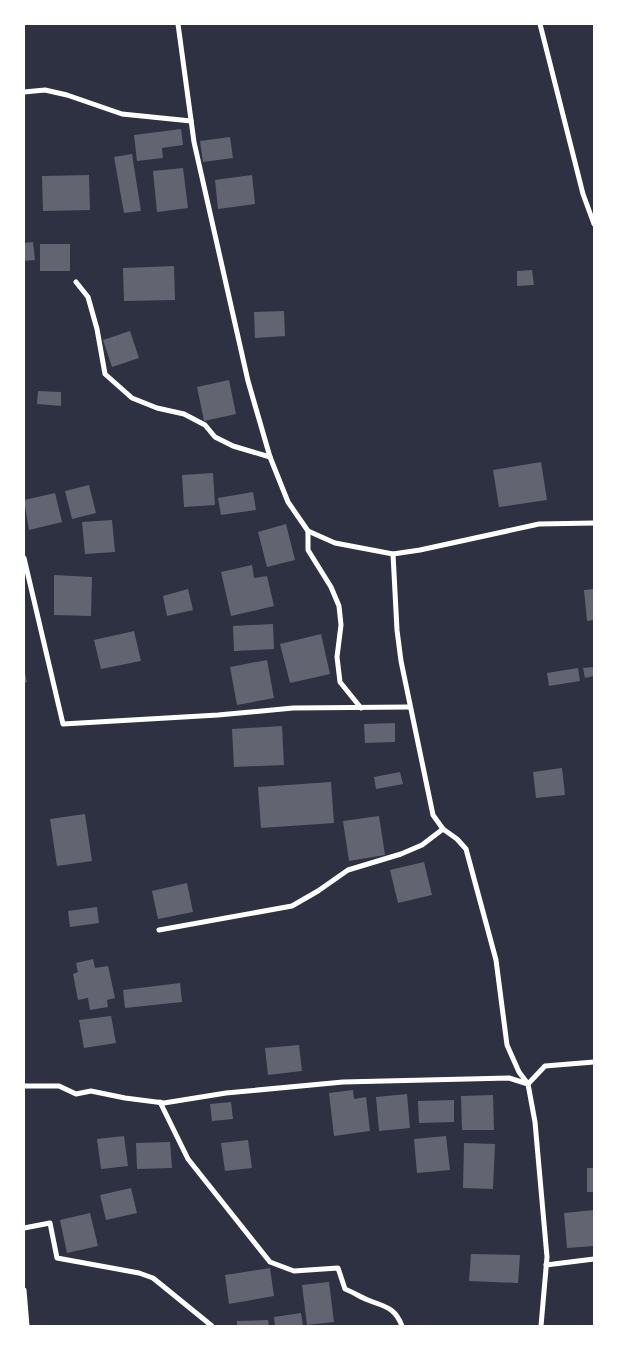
<svg xmlns="http://www.w3.org/2000/svg" width="618" height="1350" font-family="'PT Serif',serif">
<style>
.building{fill:#626471}
.lines{fill:none;stroke-linecap:round;stroke-linejoin:round}
.minor{stroke:#fff;stroke-width:5}
</style>
<rect width="100%" height="100%" fill="#2d3142"/>
<g class="building">
<path d="M181 129 183 145 162 148 163 158 137 161 134 135Z"/>
<path d="M230 137 233 158 203 162 200 141Z"/>
<path d="M132 154 141 211 124 213 114 157Z"/>
<path d="M183 168 188 208 157 212 153 171Z"/>
<path d="M89 175 90 210 43 211 42 176Z"/>
<path d="M252 175 255 204 218 209 215 180Z"/>
<path d="M33 242 35 260 24 261V243Z"/>
<rect x="40" y="244" width="30" height="27"/>
<path d="M174 266 175 300 124 301 123 268Z"/>
<path d="M532 270 534 285 517 286V271Z"/>
<path d="M284 311 285 336 255 338 254 312Z"/>
<path d="M130 331 139 358 112 367 103 340Z"/>
<path d="M229 380 236 414 204 421 197 387Z"/>
<path d="M38 391 61 392V406L37 404Z"/>
<path d="M541 462 547 500 499 507 493 470Z"/>
<path d="M213 473 215 505 184 507 182 475Z"/>
<path d="M89 485 96 513 72 519 65 491Z"/>
<path d="M253 492 256 510 221 515 218 498Z"/>
<path d="M55 493 62 522 29 530 24 500Z"/>
<path d="M112 520 115 552 85 554 82 522Z"/>
<path d="M286 524 295 560 267 567 258 532Z"/>
<path d="M252 565 254 578 267 576 274 606 231 616 221 572Z"/>
<path d="M54 575 92 577 91 616 54 615Z"/>
<path d="M188 589 193 610 167 616 163 596Z"/>
<path d="M594 589V620L587 621 584 590Z"/>
<path d="M273 624 274 649 234 651 233 626Z"/>
<path d="M134 631 141 661 101 669 94 640Z"/>
<path d="M321 634 330 674 290 683 280 644Z"/>
<path d="M267 660 274 698 237 705 230 667Z"/>
<path d="M594 667V676L585 678 583 668Z"/>
<path d="M24 668 27 682 24 683Z"/>
<path d="M578 668 580 681 549 686 547 673Z"/>
<path d="M395 723V742L365 743 364 724Z"/>
<path d="M282 726 284 765 234 767 232 729Z"/>
<path d="M562 768 565 795 536 798 533 772Z"/>
<path d="M400 772 403 784 376 789 374 777Z"/>
<path d="M331 782 334 823 261 828 258 787Z"/>
<path d="M85 814 92 861 57 866 50 819Z"/>
<path d="M379 816 385 855 349 861 343 821Z"/>
<path d="M424 862 432 895 398 903 390 870Z"/>
<path d="M187 883 193 912 158 919 152 891Z"/>
<path d="M97 907 99 923 70 927 68 911Z"/>
<path d="M93 959 95 968 108 966 115 998 107 1000 108 1007 90 1010 88 998 78 1000 73 974 78 972 76 963Z"/>
<path d="M180 983 182 1002 125 1008 123 990Z"/>
<path d="M111 1016 116 1043 84 1048 79 1020Z"/>
<path d="M299 1045 302 1071 268 1075 265 1048Z"/>
<path d="M353 1090 354 1099 366 1097 370 1131 334 1136 329 1093Z"/>
<path d="M407 1094 410 1128 379 1131 376 1097Z"/>
<path d="M493 1095 494 1130H462L461 1096Z"/>
<path d="M454 1100V1122L419 1123 418 1101Z"/>
<path d="M231 1102 233 1119 212 1121 210 1104Z"/>
<path d="M124 1136 128 1166 101 1169 97 1139Z"/>
<path d="M446 1136 450 1170 417 1173 414 1139Z"/>
<path d="M248 1140 252 1168 225 1171 221 1143Z"/>
<path d="M170 1142 172 1168 137 1169 136 1143Z"/>
<path d="M464 1143 495 1144 493 1189 463 1188Z"/>
<rect x="587" y="1168" width="7" height="24"/>
<path d="M131 1188 137 1213 106 1220 100 1195Z"/>
<path d="M594 1210V1246L567 1248 564 1213Z"/>
<path d="M90 1213 98 1246 67 1253 60 1220Z"/>
<path d="M471 1254 520 1255 518 1283 469 1281Z"/>
<path d="M270 1268 274 1296 229 1304 225 1275Z"/>
<path d="M329 1282 334 1322 307 1325 302 1285Z"/>
<path d="M301 1313 303 1326H275L274 1317Z"/>
<path d="M268 1320 269 1326H237V1321Z"/>
</g>
<g class="lines">
<g class="minor">
<path d="M178 24 194 142 248 381 270 457 288 502 308 531 335 543 393 554 420 550 539 524 594 523"/>
<path d="M540 24 583 194 594 224"/>
<path d="M24 92 45 90 67 95 122 114 191 121"/>
<path d="M76 282 88 297 97 329 105 374 132 398 157 408 184 414 205 425 215 437 233 446 270 457"/>
<path d="M308 531V550L331 587 339 606 341 625 337 657 340 682 361 708"/>
<path d="M393 554 397 630 401 661 433 815 443 829 457 839 466 849 496 960 507 1045 519 1072 528 1084 535 1122 547 1257 541 1326"/>
<path d="M24 558 63 724 218 715 293 708 409 707"/>
<path d="M159 930 292 906 318 891 348 870 401 854 422 845 443 829"/>
<path d="M24 1086H59L76 1094 91 1091 125 1098 164 1103 226 1093 343 1082 509 1078 528 1084 545 1066 594 1062"/>
<path d="M160 1102 188 1159 270 1262 294 1271 338 1268 345 1289C353 1292 360 1297 368 1300 385 1307 395 1307 402 1326"/>
<path d="M24 1228 50 1223 57 1258 139 1273 153 1278 212 1326"/>
<path d="M546 1265 594 1259"/>
<path d="M24 1290 27 1326"/>
</g>
</g>
<rect width="618" height="1350" fill="none" stroke="#ffffff" stroke-width="50"/>
</svg>
